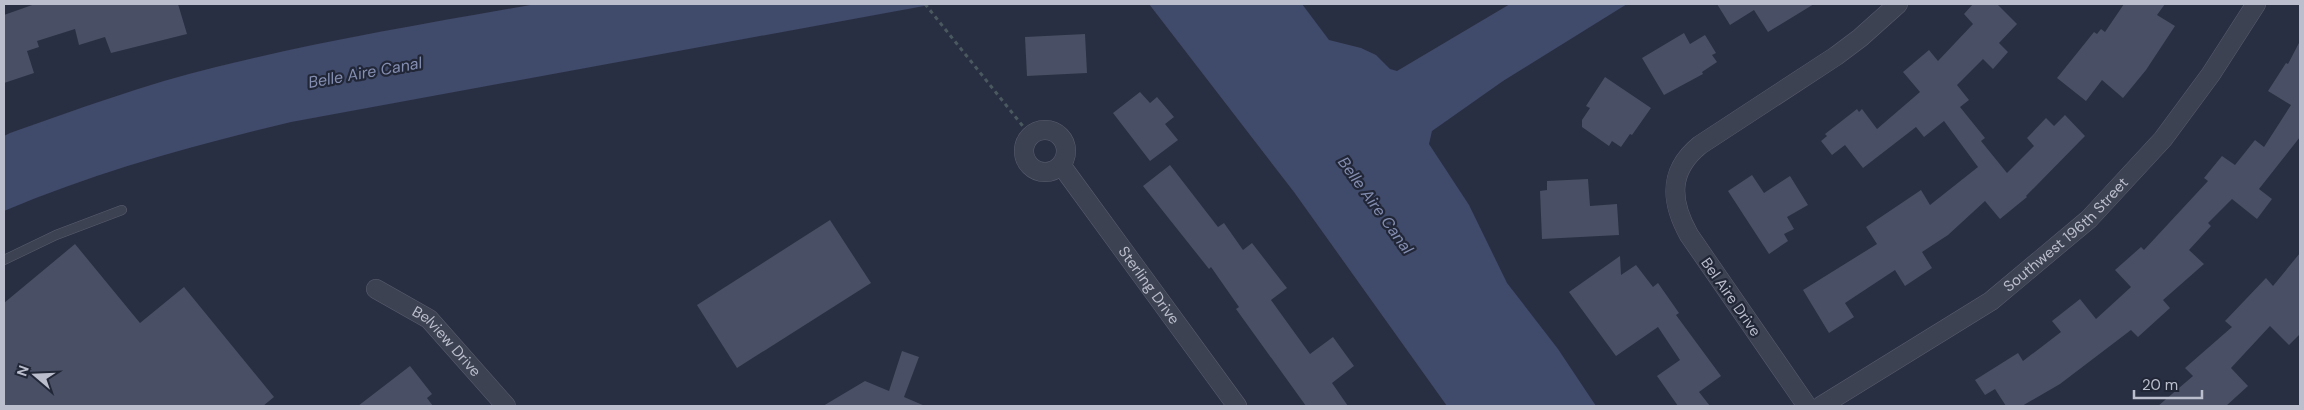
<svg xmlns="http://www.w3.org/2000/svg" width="2304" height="410" font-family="'DM Sans',sans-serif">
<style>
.water{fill:#404a6a}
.building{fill:#494f64}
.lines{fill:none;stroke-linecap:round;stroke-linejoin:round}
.lane-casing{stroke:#595d6d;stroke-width:10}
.street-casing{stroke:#595d6d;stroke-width:20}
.path{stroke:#4a5960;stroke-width:3;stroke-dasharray:4 4;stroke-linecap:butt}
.lane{stroke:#3d4252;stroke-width:9}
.street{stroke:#3d4252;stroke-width:19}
.labels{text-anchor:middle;stroke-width:4.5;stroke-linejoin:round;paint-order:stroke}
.street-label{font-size:15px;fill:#bbbecc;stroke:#222738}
.water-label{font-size:16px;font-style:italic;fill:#848eb1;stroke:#222738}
</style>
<rect width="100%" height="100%" fill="#292f42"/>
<g class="water">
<path d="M536 4H935L291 122C194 145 96 172 4 211V136L10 133C78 109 146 84 216 67 321 41 429 23 536 4Z"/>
<path d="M1149 4H1302L1329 40 1361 48 1376 55 1390 69 1397 71 1510 4H1627L1503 81 1432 131 1429 144 1469 205 1507 283 1558 349 1596 406H1447L1294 192Z"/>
</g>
<g class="building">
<path d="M35 4H178L187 34 111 53 105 37 79 45 75 29 37 41 39 47 27 51 34 73 4 83V15Z"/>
<path d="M1717 4H1814L1768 32 1754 10 1730 25Z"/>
<path d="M1973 4H1997L2017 24 1999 43 2008 52 1993 69 1983 59 1957 85 1969 100 1960 107 1985 138 1981 141 2007 173 2034 146 2027 138 2046 118 2054 126 2065 115 2085 136 2026 196 2027 197 2000 219 1985 201 1948 235 1922 252 1932 268 1905 286 1895 270 1845 303 1854 317 1829 333 1803 290 1877 244 1866 227 1921 190 1930 205 1978 167 1944 121 1924 137 1916 127 1863 168 1845 145 1832 155 1821 141 1827 136 1825 134 1857 109 1859 112 1862 109 1877 129 1920 92 1903 72 1929 50 1938 61 1973 24 1964 14Z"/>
<path d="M2124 4H2165L2157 15 2175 26 2146 70 2123 98 2102 80 2086 101 2057 78 2094 32 2097 34 2101 29 2105 32Z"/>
<path d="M1684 33 1690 44 1705 35 1716 53 1712 55 1717 62 1702 72 1703 74 1664 95 1642 58Z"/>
<path d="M1085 34 1087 73 1027 76 1025 37Z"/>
<path d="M2300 41V137L2259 189 2272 199 2257 219 2232 199 2208 223 2211 226 2189 250 2204 264 2163 300 2170 308 2138 337 2131 330 2060 384 2022 406H2006L1995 389 1985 395 1975 380 2018 353 2023 361 2061 332 2052 321 2080 299 2096 319 2131 287 2115 270 2141 247 2144 250 2208 181 2204 178 2222 156 2235 165 2255 140 2264 147 2291 105 2268 91 2286 63 2288 64Z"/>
<path d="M1605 77 1651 108 1632 135 1630 134 1621 147 1612 141 1609 146 1582 127V120L1590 108 1586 106Z"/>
<path d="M1140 92 1150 103 1157 97 1174 117 1165 124 1178 140 1150 161 1113 113Z"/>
<path d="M1170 165 1218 227 1224 223 1243 250 1252 243 1287 288 1271 300 1310 354 1333 337 1354 366 1332 383 1348 406H1306L1236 309 1239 307 1211 267 1209 269 1143 186Z"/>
<path d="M1752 175 1764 193 1790 176 1808 205 1787 217 1794 229 1784 234 1788 241 1769 254 1728 191Z"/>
<path d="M1588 179 1590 206 1617 204 1619 235 1542 239 1540 191 1547 190V181Z"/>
<path d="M830 220 871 283 737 368 697 305Z"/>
<path d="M75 244 140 323 184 287 274 397 263 406H4V303Z"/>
<path d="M2300 253V334L2289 345 2270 326 2231 368 2248 386 2226 406H2158L2193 376 2185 368 2232 327 2225 321 2266 278 2273 286Z"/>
<path d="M1620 256 1621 275 1636 265 1653 287 1658 283 1679 313 1676 315 1721 376 1699 392 1710 406H1678L1657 376 1680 360 1658 327 1616 356 1569 292Z"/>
<path d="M902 351 919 357 904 397 925 406H823L865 381 889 391Z"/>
<path d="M410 366 432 394 427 398 433 406H358Z"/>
</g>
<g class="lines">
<defs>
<path id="lane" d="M4 260 56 235 122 210"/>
<g id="street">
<circle cx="1045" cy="151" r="21"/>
<path id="s1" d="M1061 165 1237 406"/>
<path id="s2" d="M376 289 429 319 506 406"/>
<path d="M1807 406 1689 235C1670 201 1668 171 1700 145L1836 56 1860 38 1898 4"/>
<path id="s3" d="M1821 406 1991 301 2089 219 2163 139 2211 74 2256 4"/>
</g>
</defs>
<use href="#lane" class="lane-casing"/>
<use href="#street" class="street-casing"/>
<path class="path" d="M925 4 1030 135"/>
<use href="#lane" class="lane"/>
<use href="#street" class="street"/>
</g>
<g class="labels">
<g class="street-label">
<text dy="5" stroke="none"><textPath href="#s3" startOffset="300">Southwest 196th Street</textPath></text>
<text dy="5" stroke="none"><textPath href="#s1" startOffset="149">Sterling Drive</textPath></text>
<text transform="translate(1731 297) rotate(55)" y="5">Bel Aire Drive</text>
<text dy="5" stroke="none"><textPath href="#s2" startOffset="89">Belview Drive</textPath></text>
</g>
<g class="water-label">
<text transform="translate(365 72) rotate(-10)" y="6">Belle Aire Canal</text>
<text transform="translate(1376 205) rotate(54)" y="6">Belle Aire Canal</text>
</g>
</g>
<rect width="2304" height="410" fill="none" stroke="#bbbecc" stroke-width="10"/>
<g transform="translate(35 375) rotate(289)" stroke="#222738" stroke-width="4" paint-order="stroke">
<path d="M0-4L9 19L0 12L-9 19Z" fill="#bbbecc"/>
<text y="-8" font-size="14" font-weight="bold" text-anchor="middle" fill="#bbbecc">N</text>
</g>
<path d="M2134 390v8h68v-8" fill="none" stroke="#bbbecc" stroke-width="2.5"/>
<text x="2142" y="390" font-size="15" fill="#bbbecc" stroke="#222738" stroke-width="4" paint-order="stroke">20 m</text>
</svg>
